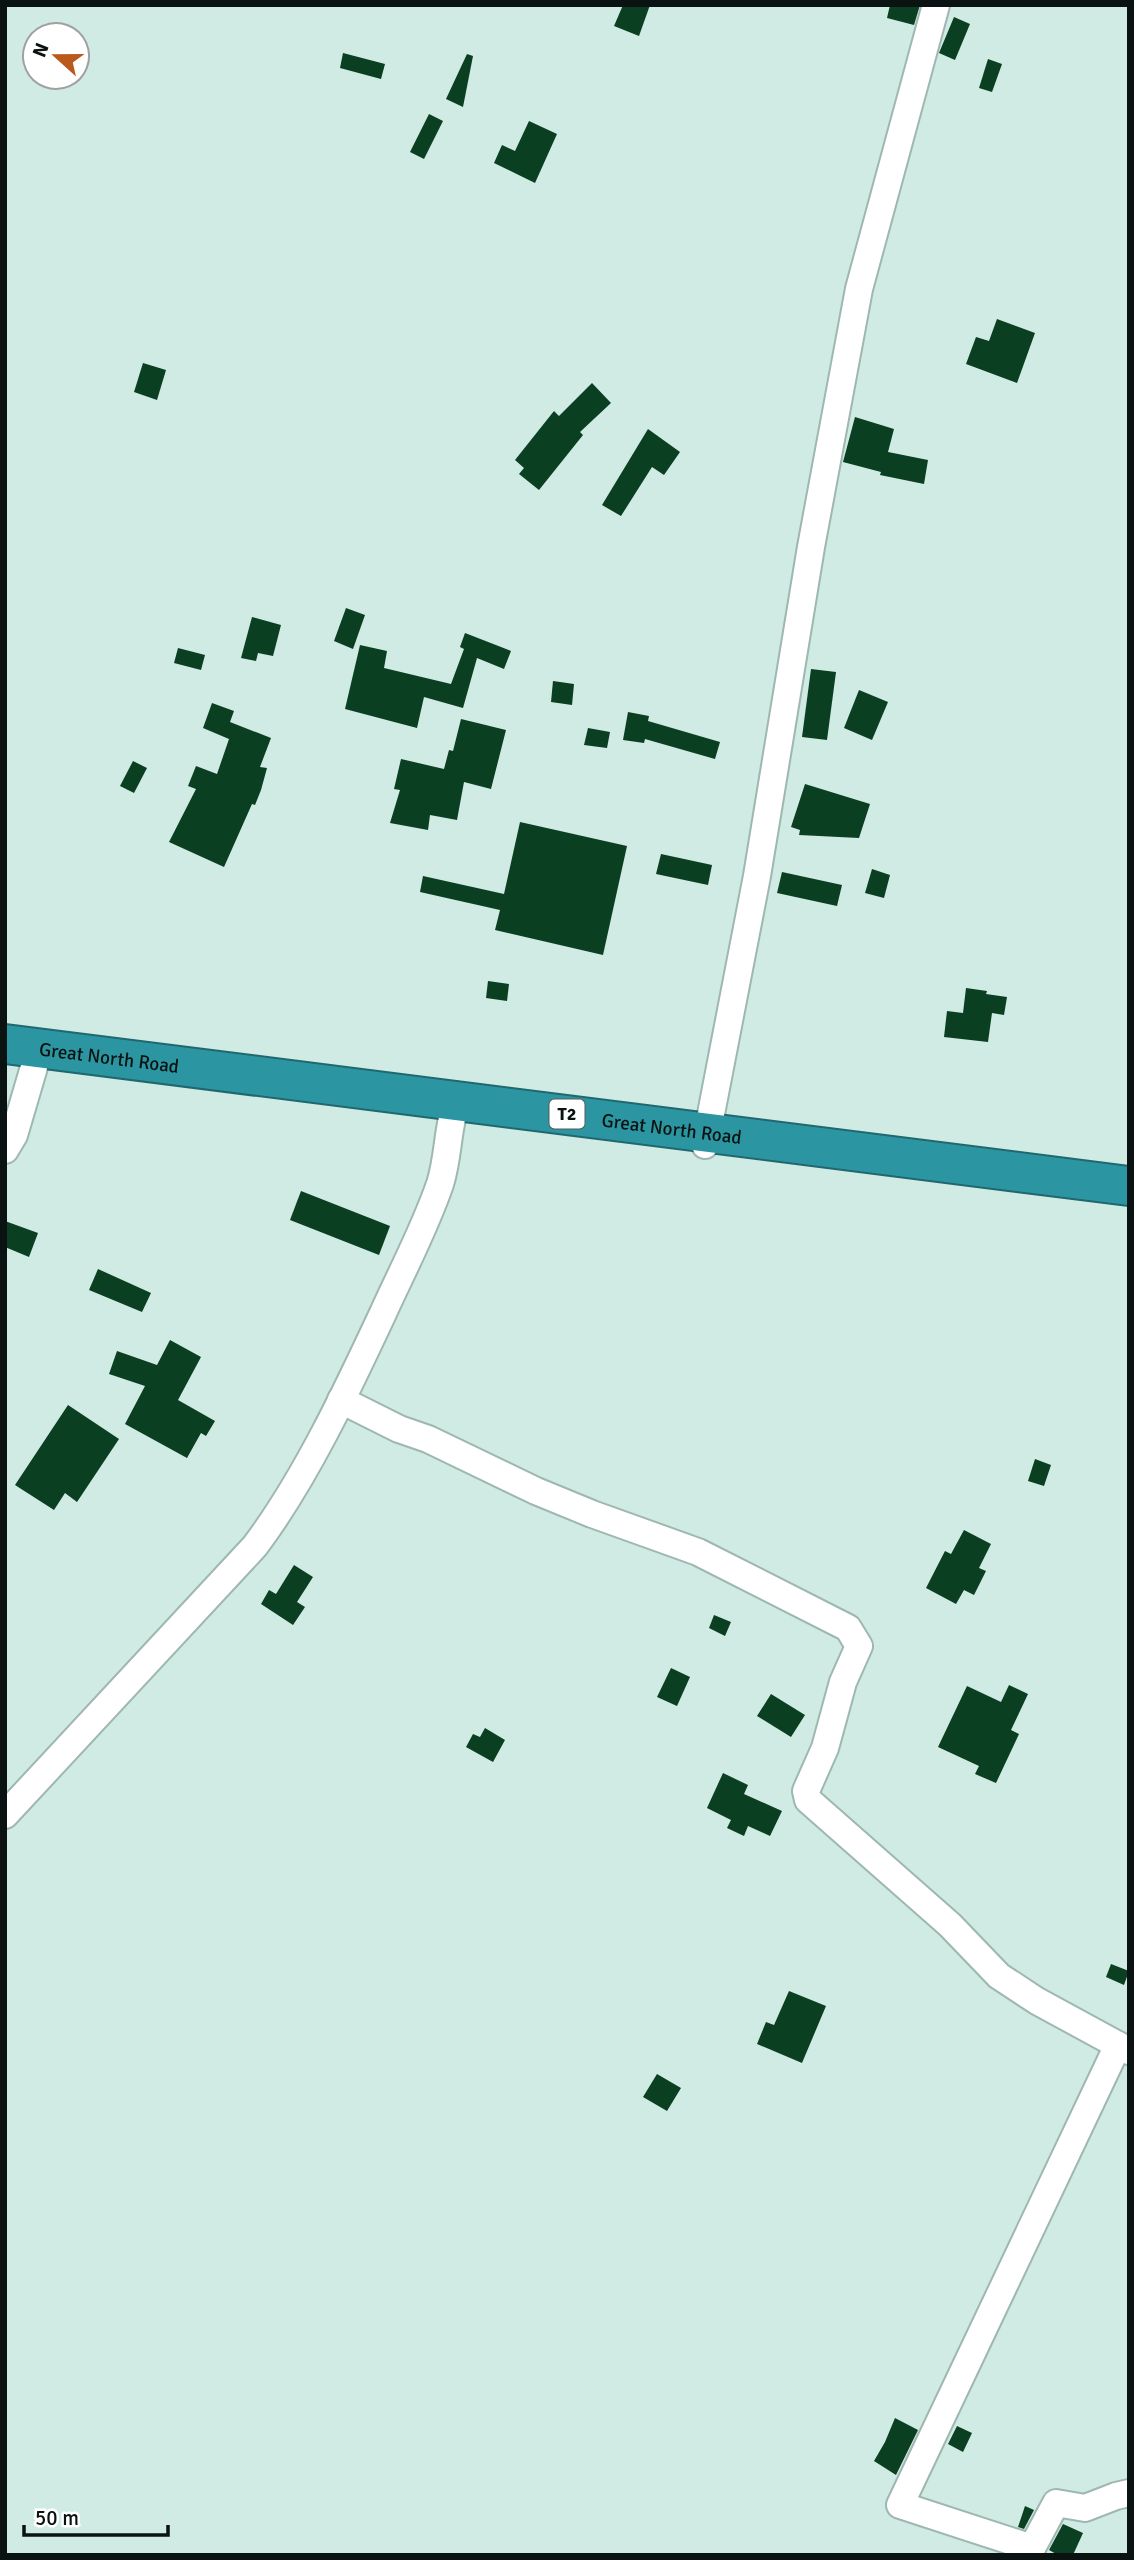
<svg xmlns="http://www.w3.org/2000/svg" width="1134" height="2560" font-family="Signika,sans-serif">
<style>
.building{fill:#0a3f21}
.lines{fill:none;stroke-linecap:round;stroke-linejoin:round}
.minor-casing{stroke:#9eb7b1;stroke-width:30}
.highway-casing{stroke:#1f686f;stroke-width:42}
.minor{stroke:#fff;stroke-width:26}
.highway{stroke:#2b96a2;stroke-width:38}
.labels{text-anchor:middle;stroke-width:7;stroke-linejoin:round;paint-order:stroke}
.shield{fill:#fff;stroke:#545a58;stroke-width:2}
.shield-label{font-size:18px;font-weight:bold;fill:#0a1311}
.street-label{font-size:19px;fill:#0a1311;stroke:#fff}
</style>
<rect width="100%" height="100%" fill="#d0eae4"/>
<g class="building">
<path d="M623 5H650L639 36 614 26Z"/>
<path d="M890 5H920L914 25 887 18Z"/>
<path d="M954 17 970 24 955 60 939 53Z"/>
<path d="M343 53 385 64 381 79 340 68Z"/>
<path d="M467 54 473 56 463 107 446 99Z"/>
<path d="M988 59 1002 64 992 92 979 88Z"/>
<path d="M429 114 443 121 424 159 410 152Z"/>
<path d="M529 121 557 134 535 183 494 163 502 145 515 151Z"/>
<path d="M997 319 1035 333 1017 383 966 364 976 337 989 341Z"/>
<path d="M143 363 166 370 157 400 134 392Z"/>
<path d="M592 383 611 403 580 432 583 435 539 490 519 474 524 468 515 460 554 411 559 416Z"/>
<path d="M855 417 894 429 888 452 928 460 924 484 880 475 881 472 843 462Z"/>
<path d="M648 429 680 452 664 475 652 467 621 516 602 505Z"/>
<path d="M346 608 365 615 353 649 334 641Z"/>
<path d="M252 617 281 625 273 656 258 653 256 661 241 658Z"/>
<path d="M465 633 511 651 504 669 477 658 463 708 424 697 417 728 345 709 360 645 387 651 384 668 451 684 464 649 460 647Z"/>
<path d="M178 648 205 655 201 670 174 663Z"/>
<path d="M811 669 836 672 827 740 802 737Z"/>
<path d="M553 681 574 684 572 705 551 702Z"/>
<path d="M859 690 888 702 872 740 844 728Z"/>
<path d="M212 703 234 711 230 722 271 738 260 767 267 768 261 790 255 805 252 804 224 867 169 842 196 789 188 786 196 766 217 774 229 739 203 728Z"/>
<path d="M628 712 649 716 648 721 720 742 715 759 645 739 644 743 623 740Z"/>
<path d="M461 719 506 730 491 789 464 782 457 820 430 815 428 830 390 823 400 790 394 789 401 759 444 769 449 750 453 751Z"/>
<path d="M588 728 610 732 607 748 584 745Z"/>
<path d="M133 761 147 768 134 793 120 786Z"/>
<path d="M805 784 870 804 859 838 799 835 800 830 791 827Z"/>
<path d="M520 822 627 846 603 955 495 930 500 910 420 892 423 876 504 894Z"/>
<path d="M661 854 712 865 708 885 656 874Z"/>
<path d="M872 869 890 875 884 898 865 893Z"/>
<path d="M782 872 842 885 837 906 777 893Z"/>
<path d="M488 981 509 984 507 1001 486 998Z"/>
<path d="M966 988 987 991 986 994 1007 997 1004 1015 992 1013 988 1042 944 1037 947 1011 963 1013Z"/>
<path d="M301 1191 390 1226 379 1255 290 1220Z"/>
<path d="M5 1221 38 1233 29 1257 5 1247Z"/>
<path d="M98 1269 151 1293 142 1312 89 1290Z"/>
<path d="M170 1340 201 1357 178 1400 215 1421 206 1436 201 1433 187 1458 125 1424 145 1386 109 1374 117 1351 157 1365Z"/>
<path d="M68 1405 119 1439 77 1502 65 1493 54 1510 15 1485Z"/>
<path d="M1035 1459 1051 1465 1044 1486 1028 1481Z"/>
<path d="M964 1530 991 1544 979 1568 986 1571 974 1595 964 1590 956 1604 926 1588 945 1551 951 1554Z"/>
<path d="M294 1565 313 1577 297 1602 305 1607 293 1625 261 1604 269 1590 276 1594Z"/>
<path d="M714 1615 731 1622 725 1636 709 1628Z"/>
<path d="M671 1668 690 1677 677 1706 657 1697Z"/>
<path d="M1009 1685 1028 1694 1011 1730 1019 1734 996 1783 975 1774 979 1766 938 1747 967 1686 1001 1702Z"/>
<path d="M771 1694 805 1715 791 1737 757 1716Z"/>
<path d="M485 1728 505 1740 493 1762 466 1747 473 1734 480 1737Z"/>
<path d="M723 1773 748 1785 744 1794 782 1811 770 1836 748 1826 744 1836 727 1828 731 1820 707 1808Z"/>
<path d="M1111 1964 1129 1971 1124 1985 1106 1977Z"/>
<path d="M789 1991 826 2006 802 2063 757 2044 766 2022 774 2025Z"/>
<path d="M657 2074 681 2088 667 2111 643 2097Z"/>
<path d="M895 2418 918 2430 896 2475 874 2461 885 2442Z"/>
<path d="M957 2426 972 2433 963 2452 948 2444Z"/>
<path d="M1025 2506 1034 2510 1024 2529 1018 2527Z"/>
<path d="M1063 2524 1083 2533 1073 2555H1058L1049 2550Z"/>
</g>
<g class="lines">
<defs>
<g id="minor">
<path d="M705 1145 757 876 811 547 859 289 936 5"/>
<path d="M5 1150 14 1135 34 1067"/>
<path d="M341 1400 399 1429 428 1439 536 1491 592 1514 698 1552 848 1628 859 1646 843 1682 825 1748 806 1791 808 1800 950 1925 999 1976 1037 2001 1129 2051"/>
<path d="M5 1815 255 1546C306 1478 348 1388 384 1311 403 1269 425 1228 440 1184 449 1156 447 1127 457 1100"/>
<path d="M1118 2045 900 2505 1032 2548 1056 2503 1085 2508 1116 2496 1129 2493"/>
</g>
<g id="highway">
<path id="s1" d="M5 1044 1129 1186"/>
</g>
</defs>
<use href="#minor" class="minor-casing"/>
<use href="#highway" class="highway-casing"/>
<use href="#minor" class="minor"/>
<use href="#highway" class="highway"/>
</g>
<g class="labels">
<rect class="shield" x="549.5" y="1099.5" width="35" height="29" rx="5"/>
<g class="shield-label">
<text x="567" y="1120">T2</text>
</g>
<g class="street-label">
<text dy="7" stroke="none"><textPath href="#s1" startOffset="105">Great North Road</textPath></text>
<text dy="7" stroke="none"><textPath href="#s1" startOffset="672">Great North Road</textPath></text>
</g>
</g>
<rect width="1134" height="2560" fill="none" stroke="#0a1311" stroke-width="14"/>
<g transform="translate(56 56) rotate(291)"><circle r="33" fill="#ffffff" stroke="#9da1a0" stroke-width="2"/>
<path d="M0-5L12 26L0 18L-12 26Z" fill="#ba581d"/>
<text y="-10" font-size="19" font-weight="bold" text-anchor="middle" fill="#0a1311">N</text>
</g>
<path d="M24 2525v10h144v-10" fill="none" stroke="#0a1311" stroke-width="3.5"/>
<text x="35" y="2525" font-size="21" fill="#0a1311" stroke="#ffffff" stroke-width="5" paint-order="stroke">50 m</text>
</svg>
